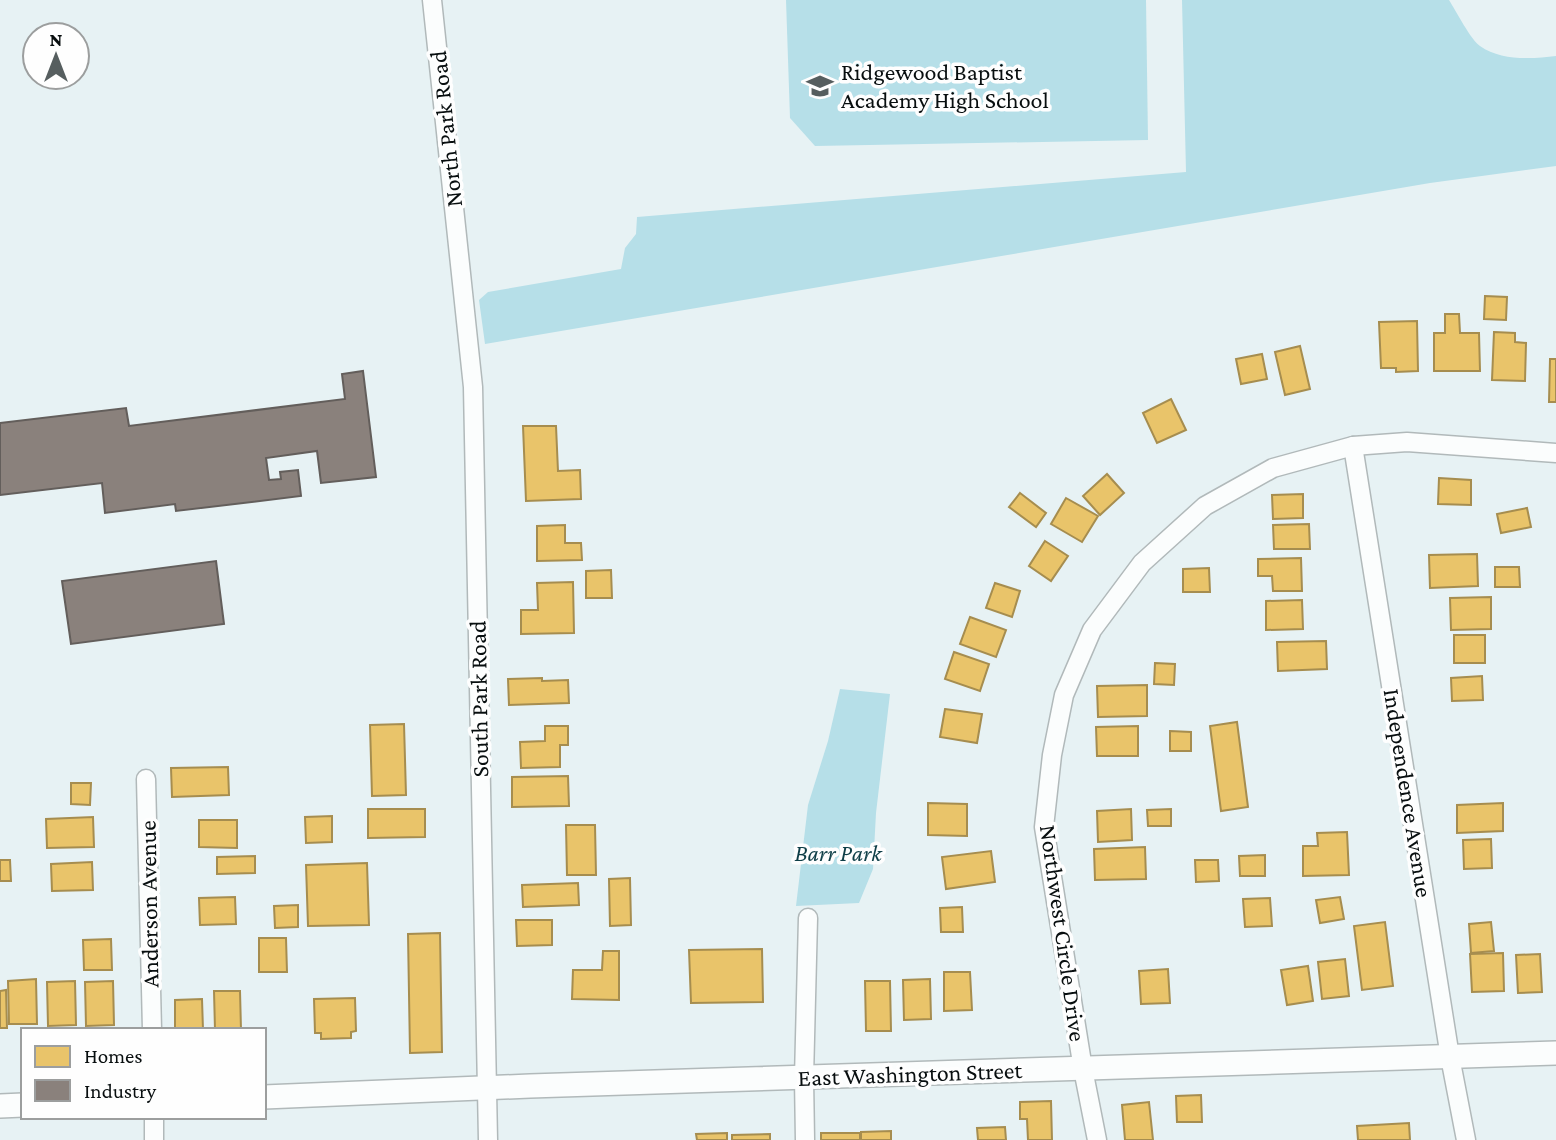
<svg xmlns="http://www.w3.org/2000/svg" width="1556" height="1140" font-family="'Crimson Pro',serif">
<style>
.green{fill:#b6dfe8}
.homes{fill:#e9c46a;stroke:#a68d4f;stroke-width:2}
.industry{fill:#8a817c;stroke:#635e5b;stroke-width:2}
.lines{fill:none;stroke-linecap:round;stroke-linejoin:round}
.minor-casing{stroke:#b1b9ba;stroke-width:21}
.tertiary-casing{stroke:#b1b9ba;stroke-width:26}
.minor{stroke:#fbfdfd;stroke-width:18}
.tertiary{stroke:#fbfdfd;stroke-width:23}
.labels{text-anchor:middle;stroke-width:7;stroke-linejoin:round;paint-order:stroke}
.poi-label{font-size:24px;fill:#080e0f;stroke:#fefefe;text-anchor:start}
.street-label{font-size:24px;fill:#080e0f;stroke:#fefefe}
.park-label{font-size:24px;font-style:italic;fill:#0e3e47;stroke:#fefefe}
</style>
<rect width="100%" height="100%" fill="#e7f2f4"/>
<g class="green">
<path d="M786 0H1146L1148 140 815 146 790 118Z"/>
<path d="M1182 0H1449C1456 11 1471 40 1480 46 1501 61 1532 59 1556 56V166L1430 183 485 344 479 300 488 292 621 269 625 248 636 234 637 217 1186 172Z"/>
<path d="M840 689 890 694 876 813 873 869 859 903 796 906 808 805 828 741Z"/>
</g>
<g class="homes">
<path d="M1485 296 1507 297 1506 320 1484 319Z"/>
<path d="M1445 314H1459L1460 333H1479L1480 371H1434V333H1445Z"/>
<path d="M1417 321 1418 371 1396 372V368H1381L1379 322Z"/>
<path d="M1494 332 1515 333V342L1526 343 1525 381 1492 380Z"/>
<path d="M1300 346 1310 389 1285 395 1275 352Z"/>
<path d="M1262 354 1267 379 1241 384 1236 359Z"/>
<path d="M1550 359H1556V402H1549Z"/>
<path d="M1171 399 1186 430 1157 443 1143 413Z"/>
<path d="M523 426H556L558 471 580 470 581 499 526 501Z"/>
<path d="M1107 474 1124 493 1100 515 1083 496Z"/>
<path d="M1439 478 1471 480V505L1438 504Z"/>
<path d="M1020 493 1046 513 1036 527 1009 507Z"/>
<path d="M1303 494V518L1273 519 1272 495Z"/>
<path d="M1066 498 1098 516 1082 542 1051 524Z"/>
<path d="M1527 508 1531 527 1501 533 1497 514Z"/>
<path d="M1309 524 1310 549H1274L1273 525Z"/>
<path d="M565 525V543H581L582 560 537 561V526Z"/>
<path d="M1045 541 1068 556 1051 581 1029 566Z"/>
<path d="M1477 554 1478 586 1430 588 1429 555Z"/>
<path d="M1301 558 1302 591H1273L1272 576H1258V559Z"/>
<path d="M1495 567H1519L1520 587H1495Z"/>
<path d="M1209 568 1210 592H1183V569Z"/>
<path d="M611 570 612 598H586V571Z"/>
<path d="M573 582 574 633 521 634V610H538L537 583Z"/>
<path d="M995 583 1020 591 1012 617 986 608Z"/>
<path d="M1491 597V629L1451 630 1450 598Z"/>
<path d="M1302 600 1303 629 1266 630V601Z"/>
<path d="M970 617 1006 630 996 657 960 644Z"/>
<rect x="1454" y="635" width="31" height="28"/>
<path d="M1326 641 1327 669 1278 671 1277 642Z"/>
<path d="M954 652 989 664 980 691 945 679Z"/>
<path d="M1155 663 1175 664 1174 685 1154 684Z"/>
<path d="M1482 676 1483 700 1452 701 1451 678Z"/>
<path d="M542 678V681L568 680 569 703 509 705 508 679Z"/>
<path d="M1147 685V716L1098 717 1097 686Z"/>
<path d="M945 709 982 714 977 743 940 737Z"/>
<path d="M1237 722 1248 807 1221 811 1210 726Z"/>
<path d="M404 724 406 795 372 796 370 725Z"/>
<path d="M545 726H568V745H560V767L521 768 520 742 545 741Z"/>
<path d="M1138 726V756H1097L1096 727Z"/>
<path d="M1170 731 1191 732V751H1170Z"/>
<path d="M228 767 229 795 172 797 171 768Z"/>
<path d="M568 776 569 806 512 807V777Z"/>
<path d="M71 783H91L90 805 71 804Z"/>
<path d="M928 803 967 804V836L928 835Z"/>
<path d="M1503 803V831L1457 833V805Z"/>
<path d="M368 809H425V837L368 838Z"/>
<path d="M1131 809 1132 840 1098 842 1097 811Z"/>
<path d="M1171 809V826H1148L1147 810Z"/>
<path d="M332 816V842L306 843 305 817Z"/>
<path d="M93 817 94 847 47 848 46 819Z"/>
<path d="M199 820H237V848L199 847Z"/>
<path d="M566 825H595L596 875H567Z"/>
<path d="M1347 832 1349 875 1303 876V846H1318L1317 833Z"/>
<path d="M1491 839 1492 868 1464 869 1463 840Z"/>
<path d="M1145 847 1146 879 1095 880 1094 849Z"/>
<path d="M991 851 995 882 946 889 942 857Z"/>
<path d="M1265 855V876H1240L1239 856Z"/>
<path d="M255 856V873L217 874V857Z"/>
<path d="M0 860H10L11 881H0Z"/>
<path d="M1195 860H1218L1219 881 1196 882Z"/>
<path d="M92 862 93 890 52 891 51 864Z"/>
<path d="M367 863 369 925 308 926 306 865Z"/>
<path d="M630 878 631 925 610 926 609 879Z"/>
<path d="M578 883 579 905 523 907 522 885Z"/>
<path d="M235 897 236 924 200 925 199 898Z"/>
<path d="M1340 897 1344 919 1320 923 1316 900Z"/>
<path d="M1270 898 1272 926 1245 927 1243 899Z"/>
<path d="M298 905V927L275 928 274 906Z"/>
<path d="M962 907 963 932H941L940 908Z"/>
<path d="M516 920H552V945L517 946Z"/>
<path d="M1385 922 1393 986 1362 990 1354 926Z"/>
<path d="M1491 922 1494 951 1471 953 1469 924Z"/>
<path d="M440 933 442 1052 410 1053 408 934Z"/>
<path d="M259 938H286L287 972H259Z"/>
<path d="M111 939 112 970H84L83 940Z"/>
<path d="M762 949 763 1002 691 1003 689 950Z"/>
<path d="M603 951H619V1000L572 999 573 970H602Z"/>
<path d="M1503 953 1504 991 1472 992 1470 954Z"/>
<path d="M1540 954 1542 992 1518 993 1516 955Z"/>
<path d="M1345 959 1349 996 1322 999 1318 962Z"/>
<path d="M1308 966 1313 1001 1287 1005 1281 970Z"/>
<path d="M1168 969 1170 1003 1141 1004 1139 971Z"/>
<path d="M944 972H970L972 1010 944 1011Z"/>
<path d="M36 979 37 1024H9L8 981Z"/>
<path d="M930 979 931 1019 904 1020 903 980Z"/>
<path d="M75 981 76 1025 48 1026 47 982Z"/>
<path d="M113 981 114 1025 86 1026 85 982Z"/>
<path d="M865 981H890L891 1031H866Z"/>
<path d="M6 990 7 1028H0V991Z"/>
<path d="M214 991H240L241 1030H215Z"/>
<path d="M355 998 356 1031 351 1032V1038L321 1039V1033H315L314 999Z"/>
<path d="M202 999 203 1030H175V1000Z"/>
<path d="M1201 1095 1202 1122H1177L1176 1096Z"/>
<path d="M1051 1101 1052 1140H1028L1027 1119H1020V1102Z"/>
<path d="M1149 1102 1153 1140H1125L1122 1105Z"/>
<path d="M1409 1123 1410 1140H1358L1357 1126Z"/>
<path d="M1005 1127 1006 1140H978L977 1128Z"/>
<path d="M891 1131V1140H861V1132Z"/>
<path d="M727 1133V1140H697L696 1134Z"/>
<rect x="821" y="1133" width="39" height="7"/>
<path d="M770 1134V1140H732V1135Z"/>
</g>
<g class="industry">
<path d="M363 371 376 477 321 483 317 451 266 458 269 480 281 479 280 472 298 470 301 496 176 511 175 504 105 513 102 483 0 495V423L126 408 129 426 345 399 342 374Z"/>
<path d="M216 561 224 624 71 644 62 581Z"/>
</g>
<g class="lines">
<defs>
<g id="minor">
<path d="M432 0 473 387 488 1140"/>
<path d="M1353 446 1450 1057 1466 1140"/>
<path d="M146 779 152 1030"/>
<path d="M154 1117V1140"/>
<path d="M805 1140 804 1078 808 918"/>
<path d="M1097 1140 1083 1069 1044 827 1052 755 1064 695 1092 630 1142 563 1205 506 1273 468 1353 446 1407 442 1556 453"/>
</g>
<g id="tertiary">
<path d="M264 1097 530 1086 1556 1053"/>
<path d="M0 1106 23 1105"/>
</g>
</defs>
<use href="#minor" class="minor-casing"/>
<use href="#tertiary" class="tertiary-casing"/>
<use href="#minor" class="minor"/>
<use href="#tertiary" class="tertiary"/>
</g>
<defs>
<symbol id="school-bare" viewBox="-9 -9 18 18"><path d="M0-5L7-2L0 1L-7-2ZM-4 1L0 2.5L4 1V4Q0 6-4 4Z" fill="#565e5f" stroke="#fefefe" stroke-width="2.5" paint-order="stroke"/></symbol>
</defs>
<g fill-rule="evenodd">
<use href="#school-bare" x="801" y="67" width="38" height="38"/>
</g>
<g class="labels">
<g class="poi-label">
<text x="841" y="80">Ridgewood Baptist<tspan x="841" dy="28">Academy High School</tspan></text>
</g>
<g class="street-label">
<text transform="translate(446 129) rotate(-96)" y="8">North Park Road</text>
<text transform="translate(479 699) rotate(-91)" y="8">South Park Road</text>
<text transform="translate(1408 793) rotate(81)" y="8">Independence Avenue</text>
<text transform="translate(149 904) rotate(-91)" y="8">Anderson Avenue</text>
<text transform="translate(1063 933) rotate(82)" y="8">Northwest Circle Drive</text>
<text transform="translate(910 1074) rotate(-2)" y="8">East Washington Street</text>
</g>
<g class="park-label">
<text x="838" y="861">Barr Park</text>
</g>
</g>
<rect x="21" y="1028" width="245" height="91" fill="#fefefe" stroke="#9c9e9e" stroke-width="2"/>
<rect x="35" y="1046" width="35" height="21" fill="#e9c46a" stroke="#9c9e9e" stroke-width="2"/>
<text x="84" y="1063" font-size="21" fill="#080e0f">Homes</text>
<rect x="35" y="1080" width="35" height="21" fill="#8a817c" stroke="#9c9e9e" stroke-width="2"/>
<text x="84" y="1098" font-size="21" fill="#080e0f">Industry</text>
<g transform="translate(56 56)"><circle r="33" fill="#fefefe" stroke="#9c9e9e" stroke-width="2"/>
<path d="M0-5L12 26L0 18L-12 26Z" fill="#565e5f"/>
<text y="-10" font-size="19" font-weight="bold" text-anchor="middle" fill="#080e0f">N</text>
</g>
</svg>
